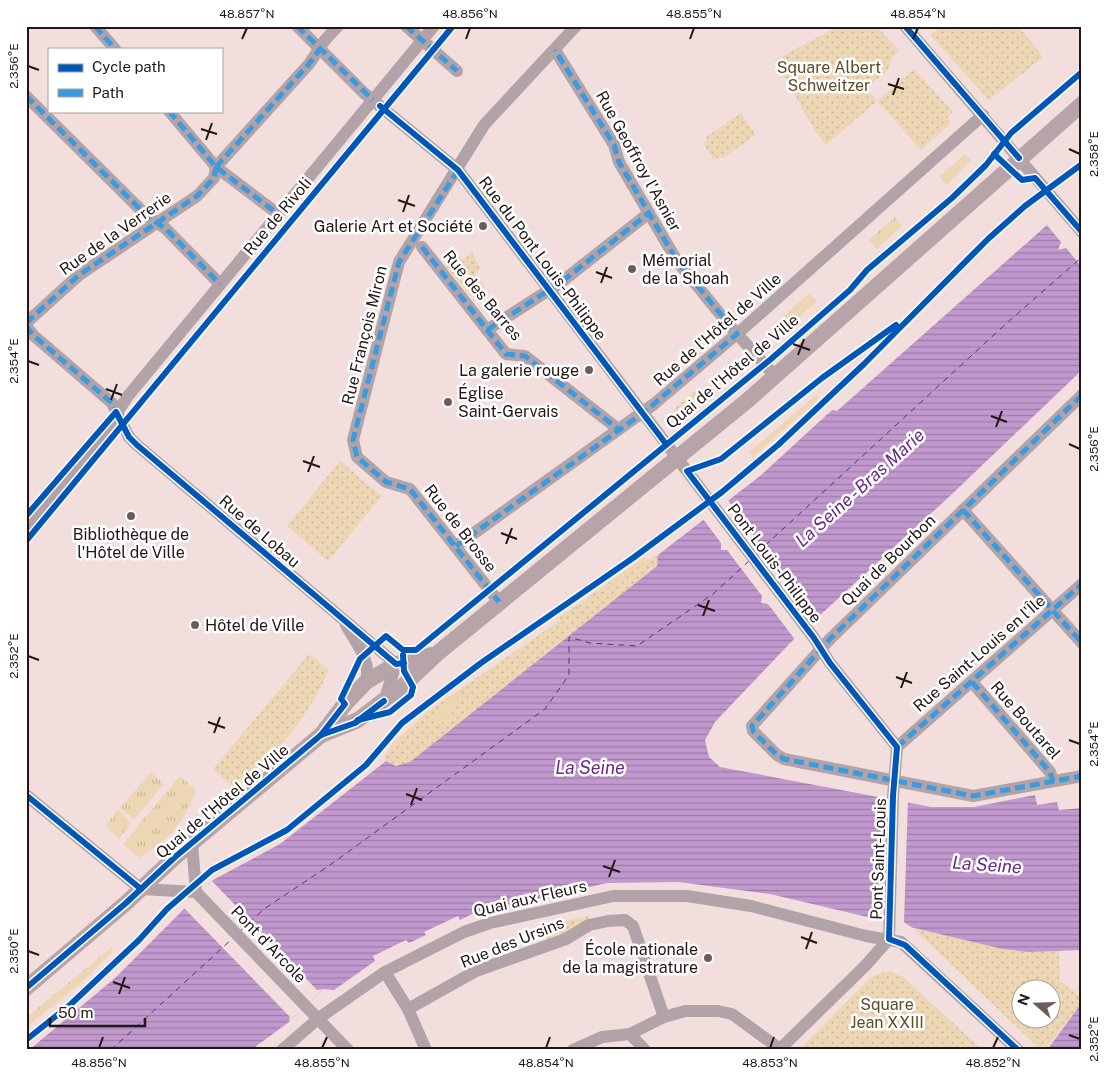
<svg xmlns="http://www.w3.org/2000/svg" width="1108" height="1076" font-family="'Public Sans',sans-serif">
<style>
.grass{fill:url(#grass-tufts)}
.park{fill:url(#park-dots);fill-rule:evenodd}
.pitch{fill:#edd6b4}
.water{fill:url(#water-rules)}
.pier{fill:#f2dedd}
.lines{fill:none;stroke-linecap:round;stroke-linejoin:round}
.ferry{stroke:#672986;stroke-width:1;stroke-dasharray:6 5;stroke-linecap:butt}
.minor{stroke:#b2a3a8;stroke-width:12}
.major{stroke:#b6a4a9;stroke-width:16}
.quiet{stroke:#3c9adf;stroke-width:5;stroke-dasharray:10 5;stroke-linecap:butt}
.cycleway-casing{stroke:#fff;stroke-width:9}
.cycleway{stroke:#0057b8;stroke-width:6}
.ticks{fill:none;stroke:#221616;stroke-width:2}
.poi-dot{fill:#6b5c5c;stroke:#fff;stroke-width:2}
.labels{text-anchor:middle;stroke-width:5;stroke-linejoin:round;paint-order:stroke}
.park-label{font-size:16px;fill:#5c4c24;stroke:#fff}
.street-label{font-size:16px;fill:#221616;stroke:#fff}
.poi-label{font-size:16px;fill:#221616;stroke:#fff;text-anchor:end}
.water-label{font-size:18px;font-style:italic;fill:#672986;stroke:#fff}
.neatline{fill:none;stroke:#221616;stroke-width:2}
.ticks-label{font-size:12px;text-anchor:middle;fill:#221616}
</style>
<defs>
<pattern id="grass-tufts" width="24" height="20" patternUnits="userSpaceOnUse" patternTransform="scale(1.25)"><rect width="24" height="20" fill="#edd6b4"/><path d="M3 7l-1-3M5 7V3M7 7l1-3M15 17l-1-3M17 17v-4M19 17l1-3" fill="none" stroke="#cbb79a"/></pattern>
<pattern id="park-dots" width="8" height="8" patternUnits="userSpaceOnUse" patternTransform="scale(1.25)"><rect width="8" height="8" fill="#edd6b4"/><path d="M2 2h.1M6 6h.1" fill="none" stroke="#cbb79a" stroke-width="1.8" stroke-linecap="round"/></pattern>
<pattern id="water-rules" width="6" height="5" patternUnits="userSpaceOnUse" patternTransform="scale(1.25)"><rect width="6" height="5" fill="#c199cf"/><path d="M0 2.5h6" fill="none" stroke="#9c7ca7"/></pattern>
</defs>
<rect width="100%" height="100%" fill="#f2dedd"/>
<g class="grass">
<path d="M895 217 902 226 877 249 869 240Z"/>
<path d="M809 293 817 301 779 336 772 327Z"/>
<path d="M644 557 649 564 568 627 559 618Z"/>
<path d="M151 772 164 784 134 820 120 808Z"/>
<path d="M180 776 196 790C181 827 173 835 140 858L123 844Z"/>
<path d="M118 810 131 823 119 839 105 826Z"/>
<path d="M112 947 113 951 78 986 26 1027V1018Z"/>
</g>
<g class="park">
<path d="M839 26H877L899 51 891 59 888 70 866 88 877 101 914 69 953 112 947 118 951 123 921 150 877 101 826 145 817 134 775 60Z"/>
<path d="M942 26H1018L1041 54V57H1043L989 100 930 35Z"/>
<path d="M741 113 756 135 723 158 719 157 714 160 703 143 707 140 706 137Z"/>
<path d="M472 252 480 269 475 274 485 287 471 297 444 264 457 254 463 260Z"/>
<path d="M729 363 737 374 681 420 673 410 699 388 702 392 726 373 723 369Z"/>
<path d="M340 461 382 496 328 561 287 526Z"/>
<path d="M655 555 658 556 657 566 438 742C418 750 412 774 386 761L385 755 393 743 427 712Z"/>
<path d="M309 654 329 670C307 719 276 757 232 786L213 769Z"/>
<path d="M588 916 589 920 570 933 548 941 543 926Z"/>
<path d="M914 929 1016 951H1059L1060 981 1082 998V1003L1045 1050H1041ZM1020 988H1050V1018H1020Z"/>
<path d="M887 971 903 977 982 1050H799L871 977Z"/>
</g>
<g class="pitch">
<path d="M965 154 971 160 947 185 939 177Z"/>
<path d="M816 395 819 398 753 457 749 452Z"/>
<path d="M458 696C456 710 451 717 439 725L434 722 441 706Z"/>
</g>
<g class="water">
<path d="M1082 194V370L951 495 794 639 715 722 705 740 709 757 720 767 931 807H974L1035 795 1037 805 1057 802 1059 810 1082 808V950L1028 952 1003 949 770 894 679 882 607 883 474 913 460 920 458 916 424 932 426 935 409 943 406 940 373 956 375 961 334 990 323 989 289 1022 251 1050H29L115 978 213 880 280 844 386 761 396 766 410 762 657 566 658 555 760 476 832 410 837 411Z"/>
<path d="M1082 1003V1050H1047L1081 1004Z"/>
</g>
<g class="pier">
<path d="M1079 192 1082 195V267L1066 248 1058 250 1061 242 1045 223Z"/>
<path d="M728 500 746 525 752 526V533L786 580H793L792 587 818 619 796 641 768 604 761 603 762 596 727 550H721V543L703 519Z"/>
<path d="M882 795 908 800 904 922 914 929 864 918 877 915Z"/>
<path d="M212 881 317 990 323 989 289 1022 290 1017 184 908Z"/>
</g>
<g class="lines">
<g class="ferry">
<path d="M757 553 1008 322 1082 257"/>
<path d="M241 930 264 909 330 865 545 709 569 675V637L590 643 637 646 713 594 749 561"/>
<path d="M111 1050 233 938"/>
</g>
<g class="minor">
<path d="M95 26 115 49"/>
<path d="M297 26 364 93 458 170 814 638 830 663 897 747 893 796 889 939"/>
<path d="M406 26 457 71"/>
<path d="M905 26 1082 232"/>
<path d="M555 50 614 145 619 162 677 261 729 325 775 376"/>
<path d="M26 96 148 217 165 228 220 284"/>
<path d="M169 111 216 167 278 214"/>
<path d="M216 167 309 64 325 40 338 26"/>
<path d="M422 247 506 354 525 356 618 429"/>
<path d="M26 323 79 275 197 196 214 178 216 167"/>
<path d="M26 326 33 335 112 403 129 437 137 445 396 664 384 701"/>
<path d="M487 330 560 283 649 213"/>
<path d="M1082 395 830 639 752 726 753 731 777 755 784 759 973 796 1082 776"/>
<path d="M963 510 1082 643"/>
<path d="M26 530 91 452 128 396 434 26"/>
<path d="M456 546 654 404 745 327 983 115"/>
<path d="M499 602 410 489 386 482 357 457 353 440 399 262 484 125 576 26"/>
<path d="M346 625C355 642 372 660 366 682"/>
<path d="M972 682 1050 772 1053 781"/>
<path d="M897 747 1082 584"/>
<path d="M26 795 141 889 196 892 348 1050"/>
<path d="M192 844 196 892"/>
<path d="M385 972 408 1009 426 1050"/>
<path d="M408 1009 476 971 566 939 589 925 608 921 625 920 633 926 664 1017"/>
<path d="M630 1034 645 1050"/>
<path d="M282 1050 319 1018 385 972 464 932 490 923 613 896H687L751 906 866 936 901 942 1018 1050"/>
<path d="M573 1050 602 1037 630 1034 664 1017 685 1011H718L732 1014 780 1049 865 966 889 939"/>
</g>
<g class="major">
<path d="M321 735 358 720 405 684 439 652 748 400 1082 104"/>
<path d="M26 988 126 903 175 857 321 735 345 704 366 682 396 664 414 662 431 655"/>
</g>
<g class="quiet">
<path d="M95 26 115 49"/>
<path d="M297 26 373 100"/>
<path d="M406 26 457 71"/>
<path d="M26 96 148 217 165 228 220 284"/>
<path d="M169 111 216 167 278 214"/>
<path d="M216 167 309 64 319 50"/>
<path d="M458 170 399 262 353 440 357 457 386 482 410 489 499 602"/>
<path d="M422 247 506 354 525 356 618 429"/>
<path d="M26 323 79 275 197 196 214 178 216 167"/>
<path d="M26 326 33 335 112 403 116 412"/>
<path d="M487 330 560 283 649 213"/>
<path d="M1082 395 830 639 752 726 753 731 777 755 784 759 973 796 1082 776"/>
<path d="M963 510 1082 643"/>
<path d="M456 546 643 413 737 334 677 261 619 162 614 145 555 50"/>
<path d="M972 682 1050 772 1053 781"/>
<path d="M897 747 1082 584"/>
</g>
<defs>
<g id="cycleway">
<path d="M905 26 1019 158"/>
<path d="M380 106 458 170 666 444"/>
<path d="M994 154 1022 180 1035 178 1082 232"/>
<path d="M896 325 822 378 721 459 687 471 814 638 830 663 897 747 893 796 889 939 905 945 1018 1050"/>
<path d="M26 516 116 412 129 437 137 445 396 664 404 663"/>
<path d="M26 541 453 26"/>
<path d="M358 720 390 712 411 695 413 687 404 671 403 655"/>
<path d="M321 735 355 723 384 701"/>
<path d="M26 795 141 889"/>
<path d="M26 988 126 903 175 857 321 735 345 704 341 699 360 659 386 636 403 650H416L771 359 850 290 867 270 952 198 986 165 1011 133 1082 72"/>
<path d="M26 1040 71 1004 139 940 167 909 212 870 287 830 366 765 402 723 481 663 633 558 722 492 778 445 864 364 988 239 1025 206 1082 164"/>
</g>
</defs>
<use href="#cycleway" class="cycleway-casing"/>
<use href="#cycleway" class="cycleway"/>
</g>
<path class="ticks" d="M242 39 247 28M466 39 470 28M690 39 694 28M913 39 918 28M28 66 39 70M888 84 904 89M893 95 899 78M201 129 217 134M206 140 212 123M1069 149 1080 154M398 200 415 206M403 212 409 195M596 272 612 278M601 283 607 267M793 344 810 350M798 355 804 339M28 361 39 365M106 389 122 395M111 400 117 384M991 416 1007 422M996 427 1002 411M1069 444 1080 449M303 461 320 467M308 472 314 456M501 533 517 539M506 544 512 528M698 605 715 611M703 616 709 600M28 656 39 660M896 677 912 683M901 688 907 672M208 722 225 728M214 733 220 717M1069 740 1080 744M406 794 422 800M411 805 417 788M603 866 620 872M609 877 615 860M801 937 817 943M806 949 812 932M28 951 39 955M113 982 130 988M119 994 125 977M1069 1035 1080 1039M99 1048 103 1037M322 1048 327 1037M546 1048 550 1037M770 1048 774 1037M993 1048 998 1037"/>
<g class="poi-dot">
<circle cx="483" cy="226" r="5"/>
<circle cx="632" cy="269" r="5"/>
<circle cx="589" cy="370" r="5"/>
<circle cx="448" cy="402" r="5"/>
<circle cx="131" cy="516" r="5"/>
<circle cx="195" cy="625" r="5"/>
<circle cx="708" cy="958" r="5"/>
</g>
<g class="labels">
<g class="park-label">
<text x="829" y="73">Square Albert<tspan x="829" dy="18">Schweitzer</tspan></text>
<text x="887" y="1010">Square<tspan x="887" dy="18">Jean XXIII</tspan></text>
</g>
<g class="street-label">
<text transform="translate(639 161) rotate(61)" y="6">Rue Geoffroy l'Asnier</text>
<text transform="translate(277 216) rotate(-50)" y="6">Rue de Rivoli</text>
<text transform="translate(115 233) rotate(-35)" y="6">Rue de la Verrerie</text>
<text transform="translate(543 258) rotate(53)" y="6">Rue du Pont Louis-Philippe</text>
<text transform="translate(483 295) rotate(50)" y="6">Rue des Barres</text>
<text transform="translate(717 329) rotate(-41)" y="6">Rue de l'Hôtel de Ville</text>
<text transform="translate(364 335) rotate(-76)" y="6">Rue François Miron</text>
<text transform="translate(732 371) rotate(-40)" y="6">Quai de l'Hôtel de Ville</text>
<text transform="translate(461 528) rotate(52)" y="6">Rue de Brosse</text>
<text transform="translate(260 531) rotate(41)" y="6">Rue de Lobau</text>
<text transform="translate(888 560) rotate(-44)" y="6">Quai de Bourbon</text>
<text transform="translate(775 563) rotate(53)" y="6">Pont Louis-Philippe</text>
<text transform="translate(979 653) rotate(-41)" y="6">Rue Saint-Louis en l'Île</text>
<text transform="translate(1026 720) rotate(49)" y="6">Rue Boutarel</text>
<text transform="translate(222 801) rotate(-40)" y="6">Quai de l'Hôtel de Ville</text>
<text transform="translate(878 859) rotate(-88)" y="6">Pont Saint-Louis</text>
<text transform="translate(530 898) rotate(-13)" y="6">Quai aux Fleurs</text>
<text transform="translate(512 942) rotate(-22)" y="6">Rue des Ursins</text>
<text transform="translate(269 944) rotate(46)" y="6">Pont d'Arcole</text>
</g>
<g class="poi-label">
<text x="473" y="232">Galerie Art et Société</text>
<text x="642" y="266" text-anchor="start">Mémorial<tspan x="642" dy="18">de la Shoah</tspan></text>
<text x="579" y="376">La galerie rouge</text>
<text x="458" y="399" text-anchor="start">Église<tspan x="458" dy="18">Saint-Gervais</tspan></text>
<text x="131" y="540" text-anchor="middle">Bibliothèque de<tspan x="131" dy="18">l'Hôtel de Ville</tspan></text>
<text x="205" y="631" text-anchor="start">Hôtel de Ville</text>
<text x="698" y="955">École nationale<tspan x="698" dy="18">de la magistrature</tspan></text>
</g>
<g class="water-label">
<text transform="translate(860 488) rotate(-42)" y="6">La Seine - Bras Marie</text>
<text x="590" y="774">La Seine</text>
<text transform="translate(987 865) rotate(4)" y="6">La Seine</text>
</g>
</g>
<rect width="1108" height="1076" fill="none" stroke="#ffffff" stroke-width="55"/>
<rect x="48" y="48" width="175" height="65" fill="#ffffff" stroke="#a7a2a2"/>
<rect x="58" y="64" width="25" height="8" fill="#0057b8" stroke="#a7a2a2"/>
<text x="92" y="72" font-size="15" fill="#221616">Cycle path</text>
<rect x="58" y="89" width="25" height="8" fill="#3c9adf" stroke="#a7a2a2"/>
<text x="92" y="98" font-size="15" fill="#221616">Path</text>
<g transform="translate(1036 1004) rotate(290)"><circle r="24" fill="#ffffff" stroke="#a7a2a2"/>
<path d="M0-4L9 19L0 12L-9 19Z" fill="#6b5c5c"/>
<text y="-8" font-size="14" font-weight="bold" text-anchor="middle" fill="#221616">N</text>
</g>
<path d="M50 1018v8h95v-8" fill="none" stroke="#221616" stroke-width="2.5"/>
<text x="58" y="1018" font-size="15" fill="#221616" stroke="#ffffff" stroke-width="4" paint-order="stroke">50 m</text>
<rect x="28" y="28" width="1052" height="1020" class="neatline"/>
<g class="ticks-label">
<text x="247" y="18">48.857°N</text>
<text x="470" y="18">48.856°N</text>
<text x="694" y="18">48.855°N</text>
<text x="918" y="18">48.854°N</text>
<text transform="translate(14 66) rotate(-90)" y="4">2.356°E</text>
<text transform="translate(1094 154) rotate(-90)" y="4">2.358°E</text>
<text transform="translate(14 361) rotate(-90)" y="4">2.354°E</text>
<text transform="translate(1094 449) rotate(-90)" y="4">2.356°E</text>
<text transform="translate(14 656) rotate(-90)" y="4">2.352°E</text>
<text transform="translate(1094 744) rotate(-90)" y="4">2.354°E</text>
<text transform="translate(14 951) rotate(-90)" y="4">2.350°E</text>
<text transform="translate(1094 1039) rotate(-90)" y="4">2.352°E</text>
<text x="99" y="1067">48.856°N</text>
<text x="322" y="1067">48.855°N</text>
<text x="546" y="1067">48.854°N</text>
<text x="770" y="1067">48.853°N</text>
<text x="993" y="1067">48.852°N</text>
</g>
</svg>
